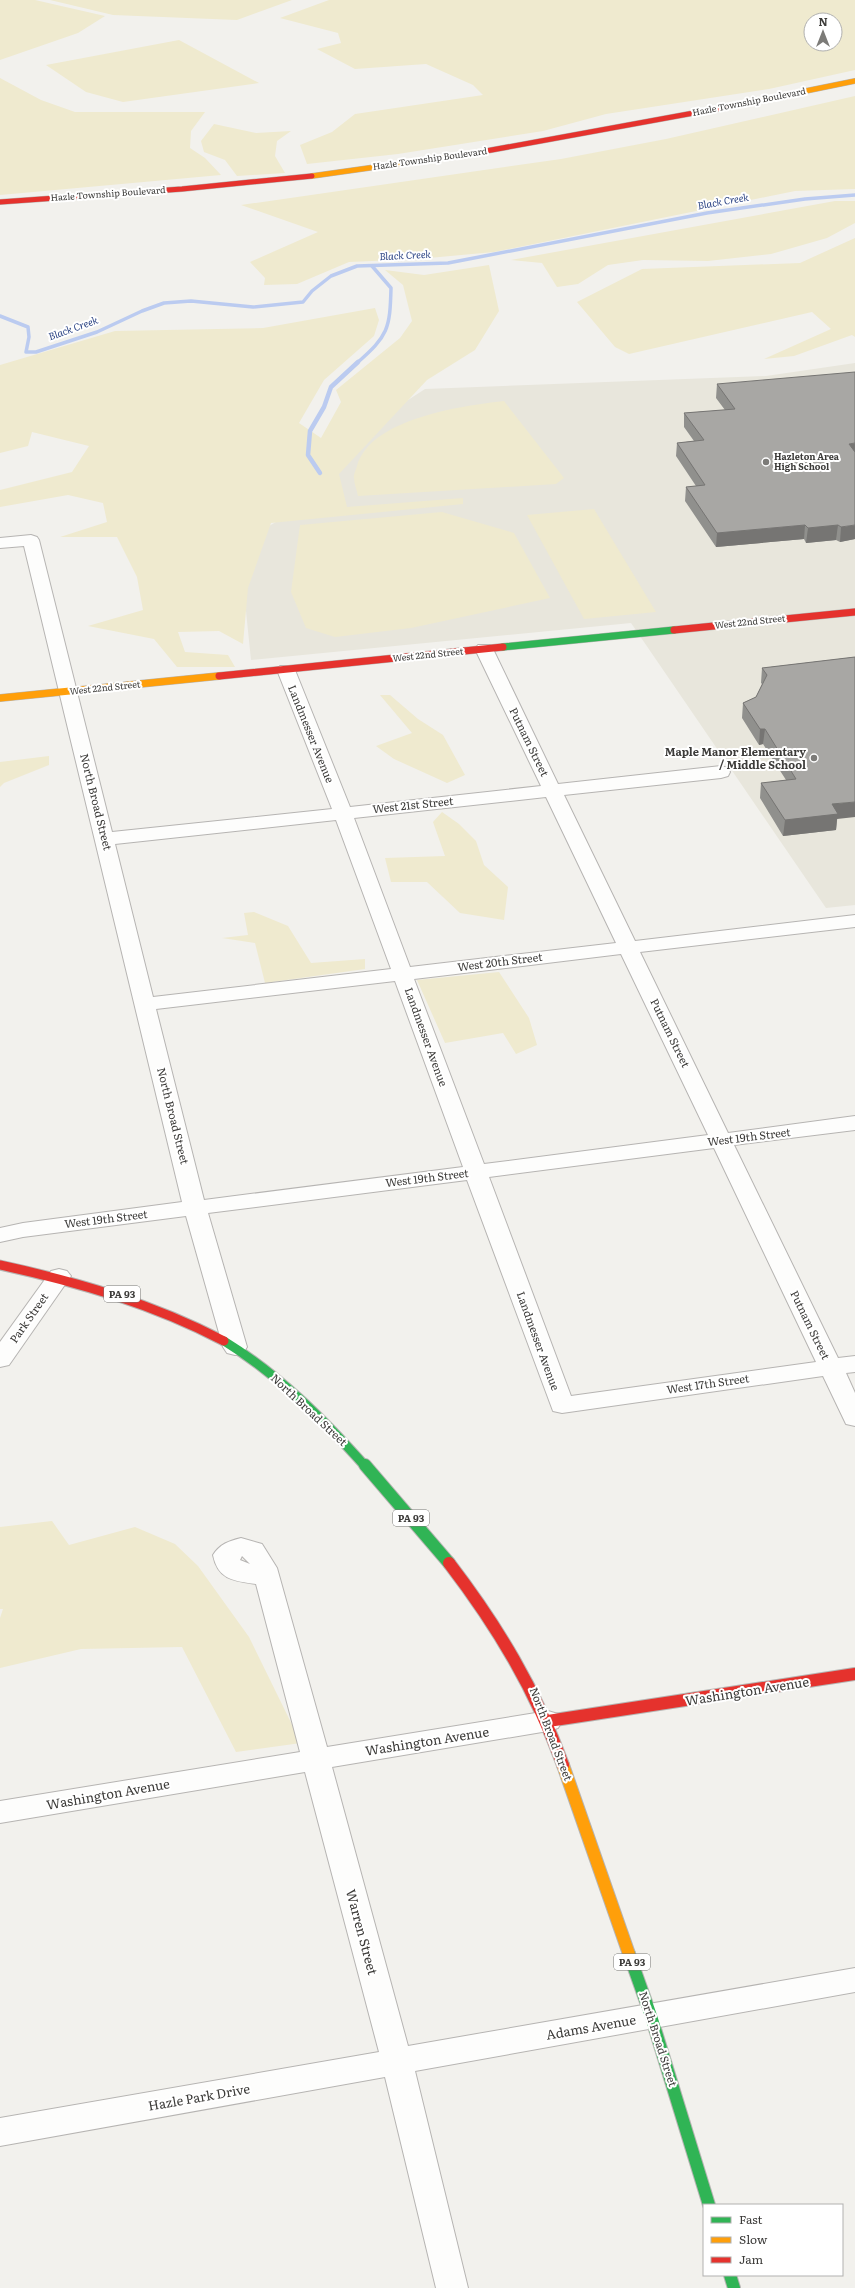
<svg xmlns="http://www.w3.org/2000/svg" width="855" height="2288" font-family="Literata,serif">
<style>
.built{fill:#e8e6dc}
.green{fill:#efeacf;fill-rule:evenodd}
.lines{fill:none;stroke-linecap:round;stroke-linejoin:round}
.stream-far1{stroke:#bbcbf0;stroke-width:3.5}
.stream{stroke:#bbcbf0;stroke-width:4.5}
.street-casing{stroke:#b6b4b2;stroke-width:2}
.fast-far2-casing{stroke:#b6b4b2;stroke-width:8}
.fast-far1-casing{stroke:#b6b4b2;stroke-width:11}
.fast-casing{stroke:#b6b4b2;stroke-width:14}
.slow-far2-casing{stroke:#b6b4b2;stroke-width:6}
.slow-far1-casing{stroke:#b6b4b2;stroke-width:8}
.slow-casing{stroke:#b6b4b2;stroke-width:14}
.jam-far3-casing{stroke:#b6b4b2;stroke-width:6}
.jam-far2-casing{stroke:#b6b4b2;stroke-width:8}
.jam-far1-casing{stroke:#b6b4b2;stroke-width:11}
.jam-casing{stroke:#b6b4b2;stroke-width:14}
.street{fill:#fdfdfc;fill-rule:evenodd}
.fast-far2{stroke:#30b455;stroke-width:7}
.fast-far1{stroke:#30b455;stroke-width:9}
.fast{stroke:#30b455;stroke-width:12}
.slow-far2{stroke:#ff9f0a;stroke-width:5}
.slow-far1{stroke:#ff9f0a;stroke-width:7}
.slow{stroke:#ff9f0a;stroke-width:12}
.jam-far3{stroke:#e5322d;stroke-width:5}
.jam-far2{stroke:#e5322d;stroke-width:7}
.jam-far1{stroke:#e5322d;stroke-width:9}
.jam{stroke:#e5322d;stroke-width:12}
.wall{fill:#90908d}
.shaded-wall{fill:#767573}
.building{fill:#a8a7a4;stroke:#767573}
.poi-dot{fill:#7c7b78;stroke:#fff;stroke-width:1.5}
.labels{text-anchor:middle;stroke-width:4;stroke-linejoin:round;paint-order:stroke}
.far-street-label{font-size:9px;fill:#3c3b39;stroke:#fff}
.far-poi-label{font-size:9px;font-weight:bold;fill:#3c3b39;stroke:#fff;text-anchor:start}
.far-water-label{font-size:10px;font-style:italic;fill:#2d4585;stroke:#fff}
.shield{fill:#fff;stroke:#767674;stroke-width:1}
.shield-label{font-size:10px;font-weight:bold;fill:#3c3b39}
.street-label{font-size:11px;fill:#3c3b39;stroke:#fff}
.poi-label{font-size:11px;font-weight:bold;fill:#3c3b39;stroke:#fff;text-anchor:end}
.near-street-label{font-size:13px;fill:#3c3b39;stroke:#fff}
</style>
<rect width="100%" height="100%" fill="#f2f1ed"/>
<path class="built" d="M855 363V905L826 908 631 623 251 660 239 543 304 506 337 446 425 389 766 376Z"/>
<g class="green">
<path d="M0 0H35L105 16 78 33 0 60Z"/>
<path d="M50 0H292L237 20 113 15Z"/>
<path d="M329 0H855V70L769 89 606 114 543 131 398 154 307 164 300 145 332 132 355 114 483 95 473 85 426 64 355 69 317 49 341 43 338 33 280 18ZM811 20H835V44H811Z"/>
<path d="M179 40 259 83 123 102 86 92 46 65Z"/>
<path d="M0 78 41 100 75 112H205L191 131 190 148 205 158 221 175 0 195Z"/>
<path d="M855 96V189L795 191 494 252 418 259 349 262 297 284 264 285 265 278 250 262 318 232 241 205 561 159 666 139Z"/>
<path d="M214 124 256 133 291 131 277 141 275 156 285 173 237 176 225 160 204 152 201 141Z"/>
<path d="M835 201H855V223L827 238 771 254 708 261 643 260 608 265 578 284 557 287 542 263 511 260Z"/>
<path d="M855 238V337L852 335 794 356 764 359 831 329 812 312 629 354 615 347 577 302 642 269 800 263Z"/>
<path d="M489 265 499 311 475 350 427 380 339 474 347 507 463 498V504L271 523 248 588 243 644 219 631 178 632 185 652 228 655 235 667H177L154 639 88 626 143 610 137 577 117 537H60L107 522 103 503 68 495 0 507V490L72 472 89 446 32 432 28 446 0 453V365L115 331 263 328 375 308 379 320 374 336 324 380 299 423 321 438 341 402 336 390 400 338 412 321 403 285 385 270 424 275Z"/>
<path d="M504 401 564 478 556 484 358 496C357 490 354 484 354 478 353 475 356 470 357 466 371 418 462 406 504 401Z"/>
<path d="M594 509 656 612 584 619 527 515Z"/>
<path d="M442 512 514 533 550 598 411 628 335 637 306 628 291 592 300 525Z"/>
<path d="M380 695H390L418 719 443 735 465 775 447 783 394 759 376 746 412 733Z"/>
<path d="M49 756V765L4 783 0 787V762Z"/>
<path d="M442 812 459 824 476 841 484 865 508 887 504 920 460 913 427 882H391L385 858 445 856 433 822Z"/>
<path d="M254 912 288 926 311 963 365 959V969L265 983 255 943 222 938 248 935 244 913Z"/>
<path d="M499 972 529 1018 537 1045 516 1054 503 1033 445 1043 417 980Z"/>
<path d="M52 1521 69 1545 135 1527 175 1544 198 1566 249 1637 301 1743 236 1752 182 1647 81 1649 0 1668V1618L3 1609H0V1527Z"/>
</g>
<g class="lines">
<g class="stream-far1">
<path d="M0 316 28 327 29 337 26 352H36L97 332 142 311 164 303 191 301 253 307 303 302 312 291 331 276 357 266 448 263 707 213 805 199 855 195"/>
<path d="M357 363C388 336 390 329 391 288L372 266"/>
</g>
<path class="stream" d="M320 473 308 455 310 431 324 407 331 387 358 362"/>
<defs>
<g id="street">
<path d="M31 535 37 537 39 540 112 832 332 809 277 670 280 666H292L295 670 350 807 541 786 475 649 478 645H490L493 649 558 784 721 766 728 768 730 772 728 776 721 778 564 795 635 941 855 915V927L640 952 728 1133 855 1116V1130L734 1145 838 1358 855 1356V1372L846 1373 855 1393V1426L846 1424 823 1376 562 1413 553 1411 467 1180 208 1213 247 1347 243 1353 235 1355 227 1353 223 1347 186 1216 23 1237 0 1242V1228L23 1223 182 1202 24 546 0 548V538ZM546 797 616 943 410 967 354 818ZM336 820 391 969 153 997 115 844ZM621 954 708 1135 484 1164 414 979ZM395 981 463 1167 204 1200 156 1009ZM714 1148 816 1362 571 1396 489 1177Z"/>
<path d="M59 1269 67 1271 71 1276 9 1365 0 1367V1342L51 1271Z"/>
<path d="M241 1538 262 1544 277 1568 327 1747 548 1711 558 1714 562 1721 558 1728 548 1731 332 1767 408 2046 855 1968V1992L415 2071 468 2288H436L385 2077 0 2146V2118L379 2052 305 1772 0 1823V1801L300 1752 256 1584C234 1581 218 1580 213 1555 220 1544 229 1541 241 1538ZM242 1556 250 1564 240 1560Z"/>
</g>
<path id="fast-far2" d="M503 647 674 630"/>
<path id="fast-far1" d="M224 1341C279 1375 323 1419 365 1466"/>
<g id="fast">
<path d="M365 1465 449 1563"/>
<path d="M629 1954 651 2016 709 2205"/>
<path d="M730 2275 734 2288"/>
</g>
<g id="slow-far2">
<path d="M732 106 855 81"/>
<path d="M312 176 475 153"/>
</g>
<path id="slow-far1" d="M0 698 219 676"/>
<path id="slow" d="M563 1765 629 1954"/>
<g id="jam-far3">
<path d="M475 153 732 106"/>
<path d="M0 202 182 189 312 176"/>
</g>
<g id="jam-far2">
<path d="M674 630 855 612"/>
<path d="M219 676 503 647"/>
</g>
<path id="jam-far1" d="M0 1265C78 1282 153 1304 224 1341"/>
<g id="jam">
<path d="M449 1563C498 1627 535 1689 563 1765"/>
<path d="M548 1721 855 1674"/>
</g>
</defs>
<use href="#street" class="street-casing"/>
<use href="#fast-far2" class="fast-far2-casing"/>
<use href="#fast-far1" class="fast-far1-casing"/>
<use href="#fast" class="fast-casing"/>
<use href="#slow-far2" class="slow-far2-casing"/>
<use href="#slow-far1" class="slow-far1-casing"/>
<use href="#slow" class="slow-casing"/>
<use href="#jam-far3" class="jam-far3-casing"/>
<use href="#jam-far2" class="jam-far2-casing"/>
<use href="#jam-far1" class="jam-far1-casing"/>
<use href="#jam" class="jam-casing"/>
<use href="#street" class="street"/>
<use href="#fast-far2" class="fast-far2"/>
<use href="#fast-far1" class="fast-far1"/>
<use href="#fast" class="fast"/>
<use href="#slow-far2" class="slow-far2"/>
<use href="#slow-far1" class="slow-far1"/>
<use href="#slow" class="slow"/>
<use href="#jam-far3" class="jam-far3"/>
<use href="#jam-far2" class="jam-far2"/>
<use href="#jam-far1" class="jam-far1"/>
<use href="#jam" class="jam"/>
</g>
<g class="wall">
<path d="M717 384 855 539 840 542 836 540 806 543 804 539 716 547 685 501 686 487 696 486 676 456 677 443 694 441 684 427V413L725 410 716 398Z"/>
<path d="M855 657 836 830 783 836 760 798 761 783 786 780 763 744 759 745 742 718 743 703 756 697 762 684 761 683 762 668Z"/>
</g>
<g class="shaded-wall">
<path d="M855 443V457L849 444Z"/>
<path d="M805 525 804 539 716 547 717 533Z"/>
<path d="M838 525 836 540 806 543 808 528Z"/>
<path d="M855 525V539L840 542 841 527Z"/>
<path d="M760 729H765L763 744 759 745Z"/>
<path d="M855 802V817L837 819 836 830 783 836 785 820 832 804Z"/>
</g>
<g class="building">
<path d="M855 372V443L849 444 855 452V525L841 527 838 525 808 528 805 525 717 533 686 487 705 485 677 443 704 440 684 413 735 409 717 384Z"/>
<path d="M855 657V802L832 804 838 814 785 820 761 783 796 779 765 729H760L743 703 756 697 767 675 762 668Z"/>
</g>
<g class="poi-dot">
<circle cx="766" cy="462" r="4"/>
<circle cx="814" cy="758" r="4"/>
</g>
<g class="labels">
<g class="far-street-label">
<text transform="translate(749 102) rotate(-11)" y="3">Hazle Township Boulevard</text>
<text transform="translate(430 159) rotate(-8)" y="3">Hazle Township Boulevard</text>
<text transform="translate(108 194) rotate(-4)" y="3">Hazle Township Boulevard</text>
<text transform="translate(750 622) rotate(-6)" y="3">West 22nd Street</text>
<text transform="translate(428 655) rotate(-6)" y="3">West 22nd Street</text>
<text transform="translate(105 688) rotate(-6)" y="3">West 22nd Street</text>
</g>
<g class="far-poi-label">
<text x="774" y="460">Hazleton Area<tspan x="774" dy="10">High School</tspan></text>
</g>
<g class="far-water-label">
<text transform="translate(723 201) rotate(-10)" y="4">Black Creek</text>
<text transform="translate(405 255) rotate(-3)" y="4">Black Creek</text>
<text transform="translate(73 328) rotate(-20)" y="4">Black Creek</text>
</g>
<g class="shield">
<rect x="104" y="1286" width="36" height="16" rx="3"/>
<rect x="393" y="1510" width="36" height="16" rx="3"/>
<rect x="614" y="1954" width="36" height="16" rx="3"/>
</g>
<g class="shield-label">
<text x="122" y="1298">PA 93</text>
<text x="411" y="1522">PA 93</text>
<text x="632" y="1966">PA 93</text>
</g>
<g class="street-label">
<text transform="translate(311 734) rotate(68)" y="4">Landmesser Avenue</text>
<text transform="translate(529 742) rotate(64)" y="4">Putnam Street</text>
<text transform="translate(96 802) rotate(76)" y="4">North Broad Street</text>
<text transform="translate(413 805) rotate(-6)" y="4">West 21st Street</text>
<text transform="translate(500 962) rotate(-7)" y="4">West 20th Street</text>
<text transform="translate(670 1033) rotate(64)" y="4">Putnam Street</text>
<text transform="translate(426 1037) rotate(70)" y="4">Landmesser Avenue</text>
<text transform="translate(173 1116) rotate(76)" y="4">North Broad Street</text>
<text transform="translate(749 1137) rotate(-7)" y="4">West 19th Street</text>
<text transform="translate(427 1178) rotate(-7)" y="4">West 19th Street</text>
<text transform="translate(106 1219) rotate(-7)" y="4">West 19th Street</text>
<text transform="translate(29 1318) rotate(-55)" y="4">Park Street</text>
<text transform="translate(810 1325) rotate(64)" y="4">Putnam Street</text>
<text transform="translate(538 1341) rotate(70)" y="4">Landmesser Avenue</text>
<text transform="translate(708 1384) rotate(-8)" y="4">West 17th Street</text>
<text transform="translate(309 1410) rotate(43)" y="4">North Broad Street</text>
<text transform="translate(551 1734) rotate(69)" y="4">North Broad Street</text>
<text transform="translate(658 2039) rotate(72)" y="4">North Broad Street</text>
</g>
<g class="poi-label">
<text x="806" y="756">Maple Manor Elementary<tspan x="806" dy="13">/ Middle School</tspan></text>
</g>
<g class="near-street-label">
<text transform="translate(747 1691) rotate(-9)" y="5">Washington Avenue</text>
<text transform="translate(427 1741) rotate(-9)" y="5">Washington Avenue</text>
<text transform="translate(108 1794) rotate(-10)" y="5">Washington Avenue</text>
<text transform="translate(362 1932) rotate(75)" y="5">Warren Street</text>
<text transform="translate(591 2027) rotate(-10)" y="5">Adams Avenue</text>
<text transform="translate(199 2097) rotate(-10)" y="5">Hazle Park Drive</text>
</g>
</g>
<rect x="703" y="2204" width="140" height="72" fill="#ffffff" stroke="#b1b1b0"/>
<rect x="711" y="2217" width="20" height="6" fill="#30b455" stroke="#b1b1b0"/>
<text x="739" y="2224" font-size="12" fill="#3c3b39">Fast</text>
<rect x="711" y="2237" width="20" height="6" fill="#ff9f0a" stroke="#b1b1b0"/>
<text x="739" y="2244" font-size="12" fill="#3c3b39">Slow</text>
<rect x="711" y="2257" width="20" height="6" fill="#e5322d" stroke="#b1b1b0"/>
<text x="739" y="2264" font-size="12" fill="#3c3b39">Jam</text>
<g transform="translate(823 32)"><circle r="19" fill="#ffffff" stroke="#b1b1b0"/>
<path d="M0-3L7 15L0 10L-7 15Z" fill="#7c7b78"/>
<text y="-6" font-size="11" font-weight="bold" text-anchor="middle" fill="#3c3b39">N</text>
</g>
</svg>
